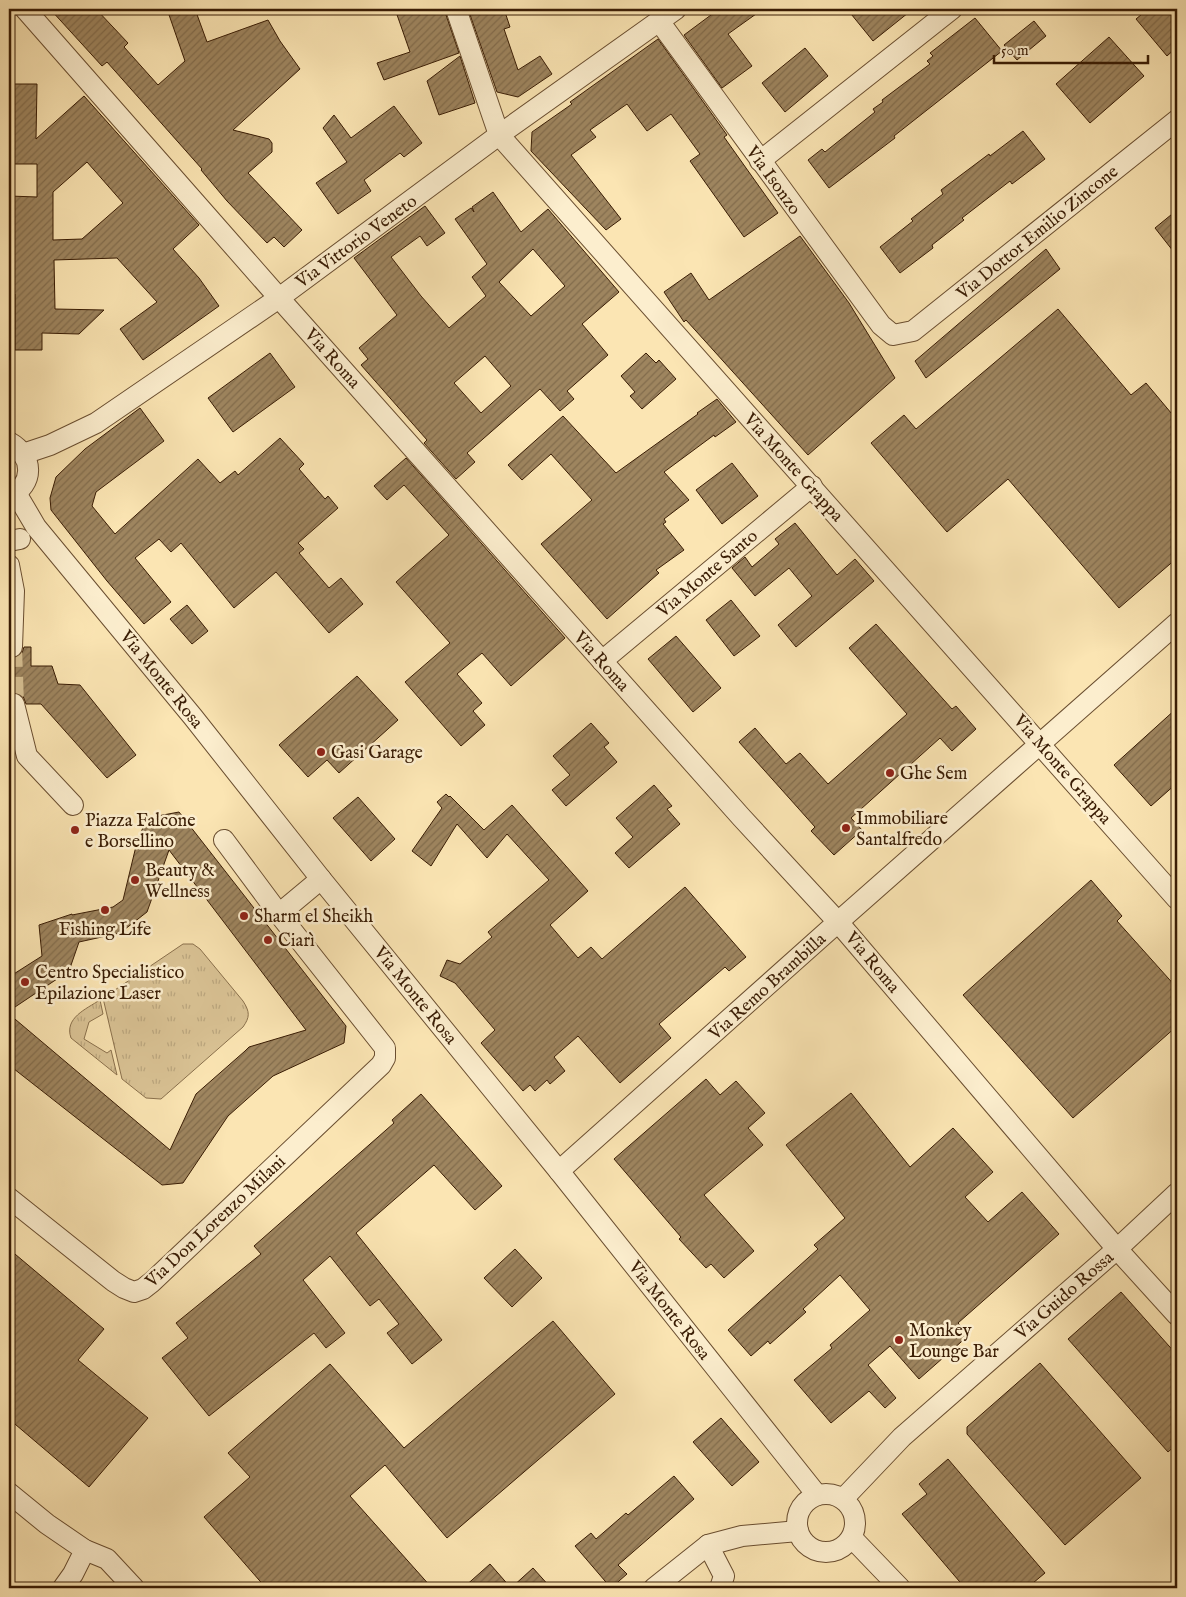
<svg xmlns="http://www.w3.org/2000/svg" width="1186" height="1597" font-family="'IM FELL English',serif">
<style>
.grass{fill:url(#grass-tufts);stroke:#8a704c}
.building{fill:url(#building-hatch);stroke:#391c04;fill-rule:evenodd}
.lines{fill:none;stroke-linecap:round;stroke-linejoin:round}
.minor-tunnel{stroke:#d4bd90;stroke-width:20;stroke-dasharray:20 10;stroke-linecap:butt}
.minor-casing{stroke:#6a4e30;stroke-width:22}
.minor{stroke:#fceece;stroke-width:20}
.poi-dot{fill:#8f2418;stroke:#fceece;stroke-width:2}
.labels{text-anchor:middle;stroke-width:5;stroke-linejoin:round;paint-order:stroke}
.street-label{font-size:18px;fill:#391c04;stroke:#fceece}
.poi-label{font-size:18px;fill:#391c04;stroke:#fceece;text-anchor:start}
</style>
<defs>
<pattern id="grass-tufts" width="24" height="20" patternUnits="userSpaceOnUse" patternTransform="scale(1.25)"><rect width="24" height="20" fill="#dac395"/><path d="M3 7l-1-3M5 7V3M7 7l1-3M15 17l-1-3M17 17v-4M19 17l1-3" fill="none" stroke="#bca77f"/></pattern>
<pattern id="building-hatch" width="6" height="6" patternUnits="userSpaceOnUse" patternTransform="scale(1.25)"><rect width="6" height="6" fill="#9e855f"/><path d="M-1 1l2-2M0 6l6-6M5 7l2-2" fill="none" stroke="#826c4c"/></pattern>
</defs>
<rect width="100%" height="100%" fill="#fbe5b3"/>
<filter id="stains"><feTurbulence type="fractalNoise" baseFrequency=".004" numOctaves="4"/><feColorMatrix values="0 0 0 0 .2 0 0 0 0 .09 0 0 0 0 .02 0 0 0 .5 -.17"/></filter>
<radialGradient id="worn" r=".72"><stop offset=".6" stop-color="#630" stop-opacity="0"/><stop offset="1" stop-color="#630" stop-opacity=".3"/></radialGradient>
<g class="grass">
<path d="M183 944H193L200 949 243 1001C250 1012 250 1017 243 1027L161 1099 146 1098 122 1079 103 998Z"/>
<path d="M100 1000 103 1014 89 1022 84 1039 107 1053 111 1050 117 1075 71 1038C64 1018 86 1009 100 1000Z"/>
</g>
<g class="building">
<path d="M50 9H96L128 43 124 47 158 85 185 61 167 9H195L207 42 268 20 280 41 300 69 233 130 269 139 272 143V152L248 173 302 230 284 247 274 237 267 243 227 201 201 170 202 169 107 62 102 66Z"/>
<path d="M395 9H444L459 53 384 80 377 63 410 52Z"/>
<path d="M468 9H504L510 27 504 29 518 70 540 56 552 74 518 97 497 92Z"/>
<path d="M719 9H763L728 34 752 66 722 88 684 35Z"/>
<path d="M847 9H913L873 41Z"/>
<path d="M1148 9H1177V47L1167 56 1136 19Z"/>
<path d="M975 18 1002 51 894 136 895 138 829 188 808 160 822 149 825 152 875 112 873 109 883 102 882 100 930 64 927 61 933 56 930 53Z"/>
<path d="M1034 21 1046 36 1017 60 1004 45Z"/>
<path d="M1109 37 1144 76 1090 123 1056 84Z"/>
<path d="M658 39 727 135 724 137 778 213 744 237 690 161 700 154 671 114 647 131 627 104 590 130 596 137 571 155 621 219 606 230 531 151 532 132 572 104 570 102Z"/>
<path d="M805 48 828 76 785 112 762 83Z"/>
<path d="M460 56 475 103 439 115 427 81Z"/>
<path d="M9 84H37L36 139 84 96 199 225 173 249 199 278 219 306 143 360 120 329 157 302 117 258 54 260 55 309 104 310 79 334 42 333V350H15V294H9V196L37 197V164H9ZM87 162 123 203 82 239 53 240V192Z"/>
<path d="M394 106 422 143 404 157 400 153 364 180 371 191 338 214 316 183 347 162 323 128 334 115 351 138Z"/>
<path d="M1023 131 1045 159 1012 184 1010 181 962 218 964 220 932 245 933 248 900 273 880 247 913 221 911 219 943 194 941 190 989 154 990 156Z"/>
<path d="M493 192 521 232 548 209 619 292 582 324 608 355 567 391 574 399 560 411 540 389 467 453 475 462 456 479 424 443 427 440 361 365 368 359 359 348 397 315 354 258 425 206 445 233 427 246 420 236 391 257 421 296 449 328 486 296 472 277 487 264 455 219 471 208 474 212 472 207ZM533 249 565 286 531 316 499 282ZM485 356 511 386 481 413 454 383Z"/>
<path d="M1177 210V256L1155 228Z"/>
<path d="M800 236 849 303 895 378 808 455 686 320 684 322 664 292 691 273 709 300Z"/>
<path d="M1046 249 1060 269 926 378 915 361Z"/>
<path d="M1058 309 1131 395 1146 383 1177 420V558L1119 608 1008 479 947 532 871 443 904 415 916 429Z"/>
<path d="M270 353 295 387 233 432 208 398Z"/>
<path d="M646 353 656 363 659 360 676 379 642 409 630 396 635 392 621 376Z"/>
<path d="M717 399 736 422 715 437 714 435 664 472 689 500 664 519 666 522 663 524 684 550 656 570 659 573 607 619 541 544 592 500 551 454 522 480 508 465 563 416 616 473 698 414 697 413Z"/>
<path d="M140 408 164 441 96 492 92 506 115 534 198 459 220 483 235 471 238 475 280 438 304 464 299 469 325 499 328 496 338 508 298 543 304 549 299 553 329 588 341 578 363 604 329 633 276 572 234 608 181 543 171 552 159 539 135 558 171 602 144 624 107 581 51 510 50 498 56 477 85 449Z"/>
<path d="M406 458 565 638 511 686 482 653 457 674 482 703 473 711 485 725 461 746 405 682 450 643 396 582 449 535 404 485 387 500 374 486Z"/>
<path d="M732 463 758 496 722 524 696 490Z"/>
<path d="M795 523 837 575 855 559 874 581 796 647 778 625 812 596 789 568 755 596 732 568 745 557 752 567 779 544 775 539Z"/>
<path d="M731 600 760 636 734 656 706 620Z"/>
<path d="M187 605 208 631 192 644 170 619Z"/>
<path d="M876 624 952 709 956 706 976 729 952 751 940 738 851 818 862 830 834 855 811 831 815 827 739 742 755 728 786 764 800 753 828 784 907 714 849 648Z"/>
<path d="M676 636 721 688 693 712 648 659Z"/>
<path d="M24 647H31V666H52L58 684 80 685 136 755 107 778 41 704H26L23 696 18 693 9 694V658L18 657 22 653Z"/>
<path d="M357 676 398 720 339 773 327 760 308 777 279 745Z"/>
<path d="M1177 708V783L1151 806 1114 765Z"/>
<path d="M591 723 609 743 604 747 617 762 566 806 552 790 570 775 553 756Z"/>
<path d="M654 785 672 806 667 809 680 824 629 868 615 853 633 837 616 818Z"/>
<path d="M446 794 449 797 450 796 484 830 512 805 588 891 550 925 578 958 591 947 602 959 685 887 746 957 729 971 725 967 659 1024 671 1038 620 1083 578 1036 554 1057 565 1071 550 1084 547 1080 535 1091 530 1085 523 1091 481 1043 495 1030 455 983 440 976 447 960 460 964 492 937 488 932 549 880 507 834 487 858 457 824 431 866 412 851 442 808 437 802Z"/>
<path d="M358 797 395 839 371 861 333 818Z"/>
<path d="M179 812 346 1026 344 1043 273 1076 228 1116 183 1183 162 1185 9 1065V1014L170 1150 196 1094 245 1051 249 1047 306 1030 169 850 147 912 120 933 79 942 69 971 9 1011V977L42 956 39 925 72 914V915L113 907 123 900 137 842 147 818Z"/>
<path d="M1091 880 1122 916 1117 921 1177 988V1026L1073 1118 963 995Z"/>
<path d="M706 1079 720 1095 736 1081 765 1113 748 1128 763 1145 704 1195 754 1251 724 1278 711 1264 706 1268 679 1239 681 1237 614 1159Z"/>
<path d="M851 1093 910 1167 953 1128 993 1172 965 1197 988 1222 1022 1192 1059 1234 958 1323 969 1335 919 1379 890 1346 868 1365 896 1398 885 1408 869 1391 831 1423 794 1380 832 1348 830 1345 870 1310 840 1275 803 1309 806 1312 770 1344 768 1341 751 1356 728 1330 818 1249 814 1245 845 1218 786 1145Z"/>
<path d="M421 1094 502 1186 475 1210 434 1165 356 1233 442 1340 412 1364 387 1333 399 1324 379 1299 370 1306 330 1256 303 1280 345 1333 326 1348 314 1333 209 1416 162 1358 188 1338 176 1323 261 1254 254 1246 394 1123 392 1120Z"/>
<path d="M9 1249 104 1329 78 1360 148 1418 89 1487 9 1419Z"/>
<path d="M515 1249 542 1278 512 1307 484 1278Z"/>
<path d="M1121 1292 1177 1355V1444L1168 1452 1068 1339Z"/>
<path d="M553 1321 615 1394 447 1538 385 1465 350 1496 432 1588H266L204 1517 250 1477 228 1453 330 1364 404 1448Z"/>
<path d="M1040 1363 1141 1478 1065 1545 967 1434V1427Z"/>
<path d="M721 1418 759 1462 732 1486 693 1442Z"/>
<path d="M948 1459 1045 1573 1027 1588H965L902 1514 927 1494 919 1484Z"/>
<path d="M674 1476 694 1499 618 1565 627 1574 611 1588 575 1546 591 1533 596 1539 626 1513 628 1515Z"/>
<path d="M490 1564 511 1588 533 1568 551 1588H463Z"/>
</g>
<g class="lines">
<path class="minor-tunnel" d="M12 647 14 704"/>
<defs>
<g id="minor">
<path d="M25 9 287 307 742 818 838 922 1117 1249 1177 1315"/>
<path d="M456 9 499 135 1177 899"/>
<path d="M659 21 881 325 893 335 913 331 1177 120"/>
<path d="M760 161 952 9"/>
<path d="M9 442C34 456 35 484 9 497"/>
<path d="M23 454 50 445 96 423 279 298 499 135 676 9"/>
<path d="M16 493 36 527 193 717 321 879 559 1171 817 1495"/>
<path d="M9 541 20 539"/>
<path d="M9 565 14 591 12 647"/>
<path d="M602 661 812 486"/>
<path d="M14 704 27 756 73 805"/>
<path d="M279 914 321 879"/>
<path d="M559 1171 838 922 1177 623"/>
<path d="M9 1198 113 1281 124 1288 134 1292 143 1289 152 1282 381 1065 385 1058V1048L279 914 224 840"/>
<path d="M9 1493 47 1524 85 1550 107 1559 134 1588"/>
<circle cx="826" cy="1523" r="29"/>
<path d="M843 1499 902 1437 1117 1249 1177 1193"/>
<path d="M852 1538 900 1588"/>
<path d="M708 1545 724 1576 720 1588"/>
<path d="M63 1588 73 1574 85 1550"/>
<path d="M654 1588 708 1545 742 1536 798 1531"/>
</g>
</defs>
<use href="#minor" class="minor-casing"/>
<use href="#minor" class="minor"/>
</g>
<g class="poi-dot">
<circle cx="321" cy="752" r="5"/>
<circle cx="890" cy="773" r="5"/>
<circle cx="846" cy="828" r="5"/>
<circle cx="75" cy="830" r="5"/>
<circle cx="135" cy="880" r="5"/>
<circle cx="105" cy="910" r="5"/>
<circle cx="244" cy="916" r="5"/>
<circle cx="268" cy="940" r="5"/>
<circle cx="25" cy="982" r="5"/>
<circle cx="899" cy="1340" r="5"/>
</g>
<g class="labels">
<g class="street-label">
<text transform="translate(774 180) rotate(54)" y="6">Via Isonzo</text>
<text transform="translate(1037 232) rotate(-39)" y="6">Via Dottor Emilio Zincone</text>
<text transform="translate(356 241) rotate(-36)" y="6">Via Vittorio Veneto</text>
<text transform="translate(333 358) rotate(48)" y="6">Via Roma</text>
<text transform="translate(794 467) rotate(48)" y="6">Via Monte Grappa</text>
<text transform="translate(707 573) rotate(-40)" y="6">Via Monte Santo</text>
<text transform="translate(602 661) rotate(48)" y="6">Via Roma</text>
<text transform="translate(162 679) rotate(51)" y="6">Via Monte Rosa</text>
<text transform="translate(1063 769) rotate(49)" y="6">Via Monte Grappa</text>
<text transform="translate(873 962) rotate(50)" y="6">Via Roma</text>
<text transform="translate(767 986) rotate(-42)" y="6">Via Remo Brambilla</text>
<text transform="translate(416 995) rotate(51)" y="6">Via Monte Rosa</text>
<text transform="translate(215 1221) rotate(-43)" y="6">Via Don Lorenzo Milani</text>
<text transform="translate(1064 1295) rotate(-41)" y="6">Via Guido Rossa</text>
<text transform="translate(670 1310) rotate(52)" y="6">Via Monte Rosa</text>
</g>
<g class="poi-label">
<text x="331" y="758">Gasi Garage</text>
<text x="900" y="779">Ghe Sem</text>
<text x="856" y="824">Immobiliare<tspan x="856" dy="21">Santalfredo</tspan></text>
<text x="85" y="826">Piazza Falcone<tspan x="85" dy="21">e Borsellino</tspan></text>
<text x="145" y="876">Beauty &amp;<tspan x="145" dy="21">Wellness</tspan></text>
<text x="254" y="922">Sharm el Sheikh</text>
<text x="105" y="935" text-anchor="middle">Fishing Life</text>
<text x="278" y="946">Ciarì</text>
<text x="35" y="978">Centro Specialistico<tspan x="35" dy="21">Epilazione Laser</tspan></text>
<text x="909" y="1336">Monkey<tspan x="909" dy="21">Lounge Bar</tspan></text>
</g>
</g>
<rect width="1186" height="1597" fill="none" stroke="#fbe5b3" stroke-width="30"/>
<rect x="10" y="10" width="1166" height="1577" fill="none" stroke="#391c04" stroke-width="2.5"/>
<rect x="15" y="15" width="1156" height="1567" fill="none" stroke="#391c04"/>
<path d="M994 55v8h154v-8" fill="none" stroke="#391c04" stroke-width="2.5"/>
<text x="1001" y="55" font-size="15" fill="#391c04" stroke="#fceece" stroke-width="4" paint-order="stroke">50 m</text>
<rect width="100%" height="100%" filter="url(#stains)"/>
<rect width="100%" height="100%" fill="url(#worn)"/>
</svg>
